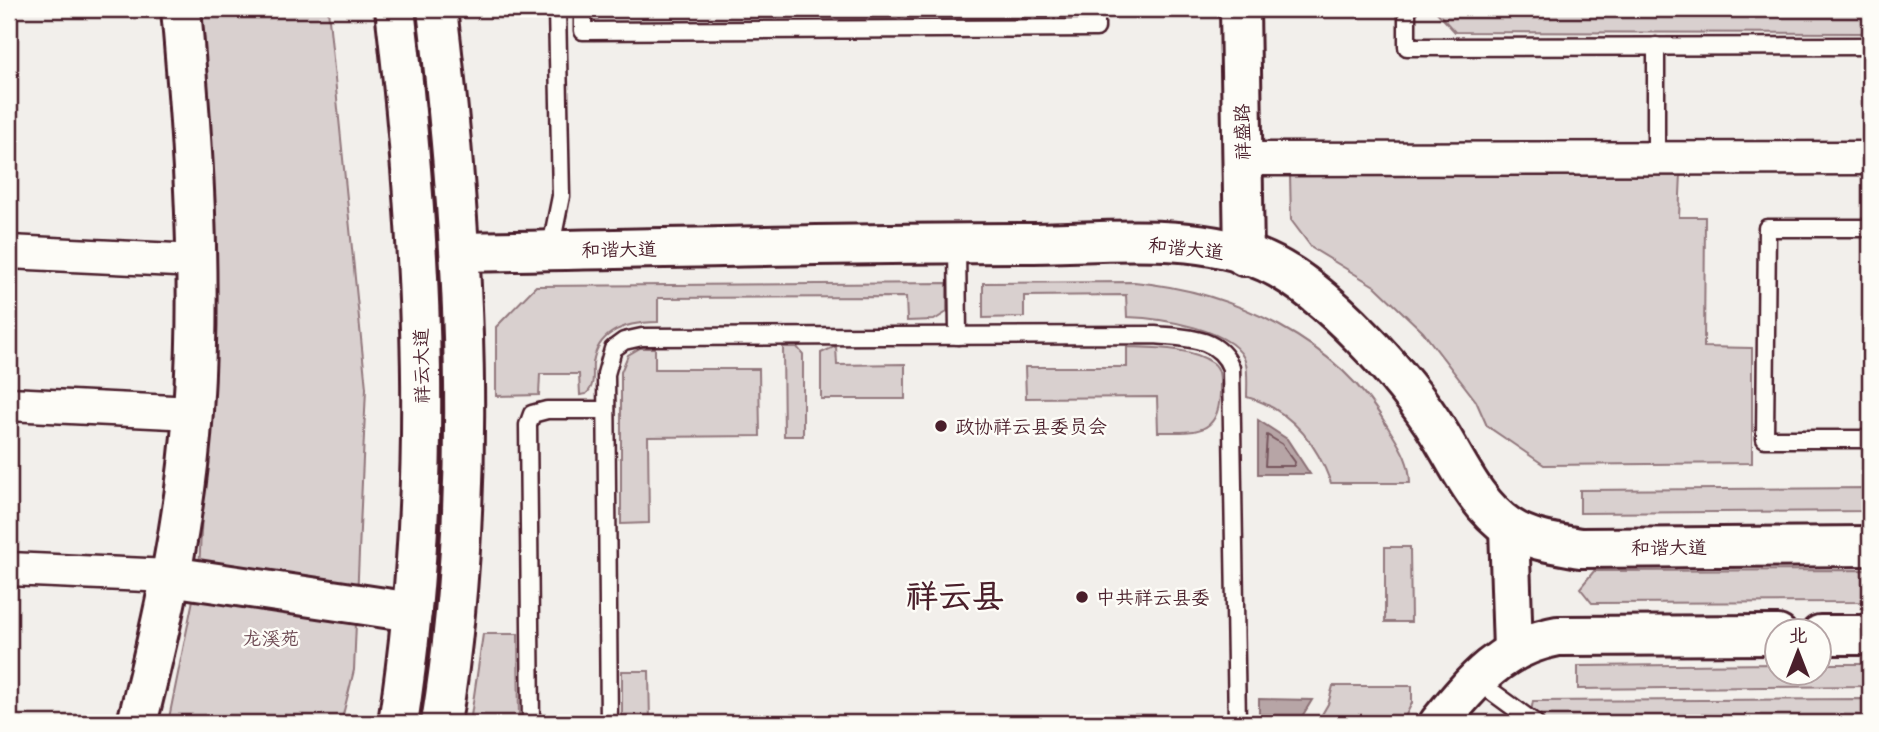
<svg xmlns="http://www.w3.org/2000/svg" width="1879" height="732" font-family="'Playpen Sans','LXGW WenKai TC',sans-serif">
<style>
.green{fill:#d9d0cf;stroke:#92787d;stroke-width:2}
.water{fill:#b7a5a6;stroke:#8b6f75;stroke-width:2}
.lines{fill:none;stroke-linecap:round;stroke-linejoin:round}
.shore{stroke:#76555c;stroke-width:2}
.lane-casing{stroke:#4a1f2b;stroke-width:21}
.street-casing{stroke:#4a1f2b;stroke-width:37}
.secondary-casing{stroke:#4a1f2b;stroke-width:44}
.primary-casing{stroke:#4a1f2b;stroke-width:44}
.highway-casing{stroke:#4a1f2b;stroke-width:44}
.lane{stroke:#fdfcf7;stroke-width:16}
.street{stroke:#fdfcf7;stroke-width:32}
.secondary{stroke:#fdfcf7;stroke-width:38}
.primary{stroke:#fdfcf7;stroke-width:38}
.highway{stroke:#fdfcf7;stroke-width:38}
.poi-dot{fill:#4a1f2b;stroke:#fdfcf7;stroke-width:2.5}
.labels{text-anchor:middle;stroke-width:5;stroke-linejoin:round;paint-order:stroke}
.street-label{font-size:19px;fill:#4a1f2b;stroke:#fdfcf7}
.poi-label{font-size:19px;fill:#4a1f2b;stroke:#fdfcf7;text-anchor:start}
.park-label{font-size:19px;fill:#6e4b54;stroke:#fdfcf7}
.town-label{font-size:33px;font-weight:bold;fill:#4a1f2b;stroke:#fdfcf7}
</style>
<rect width="100%" height="100%" fill="#f2efeb"/>
<filter id="ink" filterUnits="userSpaceOnUse"><feTurbulence type="fractalNoise" baseFrequency=".0143" numOctaves="2"/><feDisplacementMap in="SourceGraphic" scale="14" xChannelSelector="R" yChannelSelector="G"/><feConvolveMatrix kernelMatrix="1 2 1 2 8 2 1 2 1" color-interpolation-filters="sRGB"/></filter>
<g filter="url(#ink)">
<g class="green">
<path d="M191 9H328L366 388 354 670 341 723H168L199 570 208 399Z"/>
<path d="M1434 9H1870V25L1861 33 1455 32Z"/>
<path d="M1681 173 1679 217H1705L1704 347 1752 348V463L1544 465 1487 426 1476 401 1423 332 1376 287 1312 248 1291 220 1290 174Z"/>
<path d="M1134 282C1232 291 1338 340 1389 429 1400 447 1410 461 1410 483H1331C1316 442 1290 409 1247 397 1247 387 1248 374 1246 364 1238 328 1156 318 1127 317L1126 295 1024 296V317L983 318V283Z"/>
<path d="M947 283V312L934 320 907 321 906 297 658 298V322C630 322 598 329 593 363 592 374 596 385 586 394L580 395 579 374H540L539 395 496 396V327L536 286Z"/>
<path d="M836 346 837 365 905 364V399H821V353Z"/>
<path d="M783 347H797L803 354V436H784Z"/>
<path d="M1127 347C1154 348 1190 347 1213 363 1221 369 1220 379 1220 388 1221 436 1196 432 1158 432L1157 397 1026 398 1025 367H1127Z"/>
<path d="M640 348H655V369H759L760 436 648 437 649 523 621 524V372L628 355Z"/>
<path d="M1870 488V511L1580 513V490Z"/>
<path d="M1385 547H1410L1411 622H1385Z"/>
<path d="M1870 570V602L1592 603 1580 588 1594 571Z"/>
<path d="M483 634H518L519 723H470Z"/>
<path d="M1777 664 1778 672H1820V664H1870V686L1578 689V666Z"/>
<path d="M622 671H649L650 723H622Z"/>
<path d="M1333 686H1412V703L1402 723H1317L1328 704Z"/>
<path d="M1870 699V723L1529 722 1533 701Z"/>
</g>
<g class="water">
<path d="M1258 420 1287 439 1310 474H1258Z"/>
<path d="M1259 699 1312 700 1298 723H1259Z"/>
</g>
<g class="lines">
<path class="shore" d="M1267 435 1282 444 1295 462 1294 466H1265Z"/>
<defs>
<g id="lane">
<path d="M583 9V31L1096 28V9"/>
<path d="M1407 9V47L1870 46"/>
<path d="M1656 46V158"/>
<path d="M1870 228H1767L1765 439H1870"/>
<path d="M957 243 958 336"/>
<path d="M550 251 561 196 557 9"/>
<path d="M1476 680 1535 723"/>
<path d="M531 723 528 425 532 414 547 410H606"/>
<path d="M609 723 606 374 613 349 624 341 642 337 1155 335C1184 338 1219 336 1231 368L1237 723"/>
</g>
<g id="street">
<path d="M1242 159 1870 158"/>
<path d="M9 252 197 261"/>
<path d="M9 404 193 413"/>
<path d="M9 569 170 576"/>
</g>
<g id="secondary">
<path d="M1240 9 1244 256"/>
<path d="M170 576 412 612"/>
<path d="M137 723C163 621 186 516 193 411 202 276 193 143 181 9"/>
</g>
<g id="primary">
<path d="M460 252C648 249 836 243 1024 243 1102 243 1194 230 1266 262 1324 288 1406 379 1439 433 1459 465 1476 505 1509 527 1530 541 1558 544 1581 548L1870 546"/>
<path d="M1509 527 1513 650"/>
<path d="M1820 635H1870"/>
<path d="M1439 723C1473 681 1502 646 1558 636L1778 635"/>
</g>
<g id="highway">
<path d="M395 9C423 246 435 486 398 723"/>
<path d="M437 9C465 245 479 487 441 723"/>
</g>
</defs>
<use href="#lane" class="lane-casing"/>
<use href="#street" class="street-casing"/>
<use href="#secondary" class="secondary-casing"/>
<use href="#primary" class="primary-casing"/>
<use href="#highway" class="highway-casing"/>
<use href="#lane" class="lane"/>
<use href="#street" class="street"/>
<use href="#secondary" class="secondary"/>
<use href="#primary" class="primary"/>
<use href="#highway" class="highway"/>
</g>
</g>
<g class="poi-dot">
<circle cx="941" cy="426" r="7"/>
<circle cx="1082" cy="597" r="7"/>
</g>
<g class="labels">
<g class="street-label">
<text transform="translate(1242 132) rotate(-91)" y="7">祥盛路</text>
<text transform="translate(1186 248) rotate(6)" y="7">和谐大道</text>
<text transform="translate(619 249) rotate(-1)" y="7">和谐大道</text>
<text transform="translate(421 366) rotate(-91)" y="7">祥云大道</text>
<text x="1669" y="554">和谐大道</text>
</g>
<g class="poi-label">
<text x="955" y="433">政协祥云县委员会</text>
<text x="1096" y="604">中共祥云县委</text>
</g>
<g class="park-label">
<text x="271" y="645">龙溪苑</text>
</g>
<g class="town-label">
<text x="955" y="607">祥云县</text>
</g>
</g>
<rect width="1879" height="732" fill="none" stroke="#fdfcf7" stroke-width="35"/>
<rect x="18" y="18" width="1844" height="697" fill="none" stroke="#4a1f2b" stroke-width="2.5" filter="url(#ink)"/>
<g transform="translate(1798 652)"><circle r="33" fill="#fdfcf7" stroke="#b5a4a5" stroke-width="2"/>
<path d="M0-5L12 26L0 18L-12 26Z" fill="#4a1f2b"/>
<text y="-10" font-size="19" font-weight="bold" text-anchor="middle" fill="#4a1f2b">北</text>
</g>
</svg>
